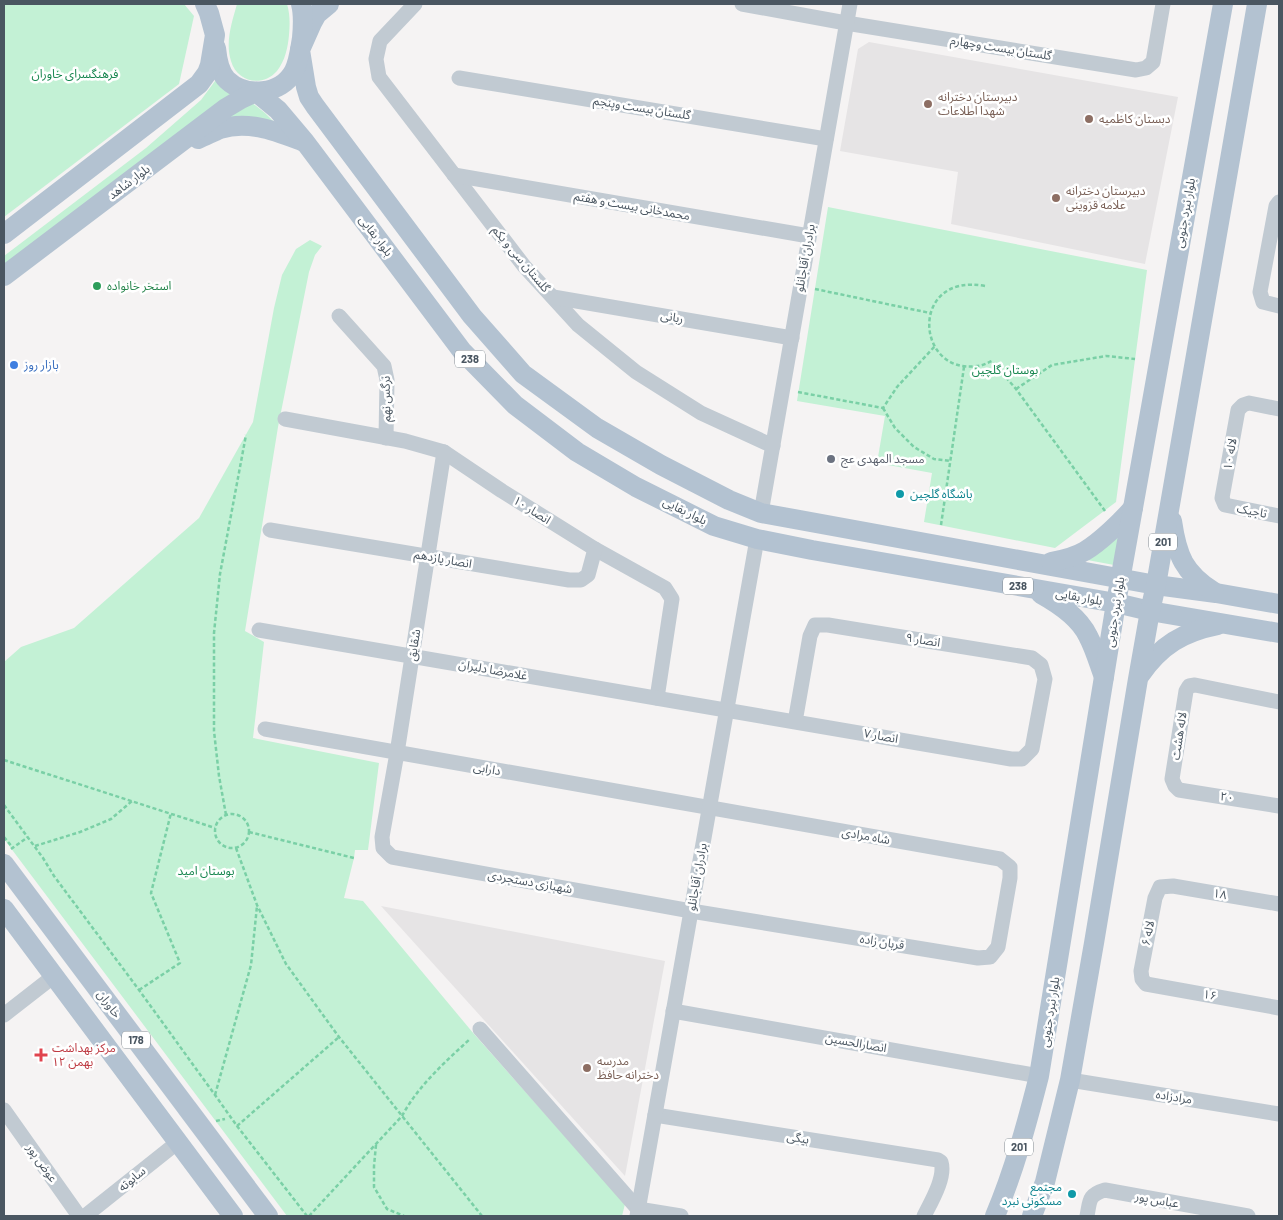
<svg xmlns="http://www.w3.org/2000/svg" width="1283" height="1220" font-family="Barlow,'Noto Sans Arabic',sans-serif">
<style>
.education{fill:#e6e4e5}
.green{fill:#c3f1d5}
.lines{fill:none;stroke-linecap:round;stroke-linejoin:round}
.path{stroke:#7ad0a6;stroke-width:2.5;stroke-dasharray:4 2.5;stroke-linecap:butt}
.minor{stroke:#c1cad2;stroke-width:15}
.major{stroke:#b3c2d1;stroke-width:20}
.education-dot{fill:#8d6e63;stroke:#fff;stroke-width:2}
.leisure-dot{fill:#2e9e5b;stroke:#fff;stroke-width:2}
.shop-dot{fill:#3f7fe0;stroke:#fff;stroke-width:2}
.worship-dot{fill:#6b7280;stroke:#fff;stroke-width:2}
.culture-dot{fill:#0f9aa8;stroke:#fff;stroke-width:2}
.health-dot{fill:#e0444e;stroke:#fff;stroke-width:2}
.labels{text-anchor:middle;stroke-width:5;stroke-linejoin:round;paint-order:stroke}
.shield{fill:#fff;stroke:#808990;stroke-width:1}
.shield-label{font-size:11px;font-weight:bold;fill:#4a5661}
.street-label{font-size:12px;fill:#4a5661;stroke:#fff}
.park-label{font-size:12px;fill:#17864f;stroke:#fff}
.education-label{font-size:12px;fill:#785e54;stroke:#fff;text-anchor:start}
.leisure-label{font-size:12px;fill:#27864d;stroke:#fff;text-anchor:start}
.shop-label{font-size:12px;fill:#366cbe;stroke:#fff;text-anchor:start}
.worship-label{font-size:12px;fill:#5b616d;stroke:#fff;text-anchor:start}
.culture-label{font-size:12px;fill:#0d838f;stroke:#fff;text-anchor:start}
.health-label{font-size:12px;fill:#be3a42;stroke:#fff;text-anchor:start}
</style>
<rect width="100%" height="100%" fill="#f5f3f3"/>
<g class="education">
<path d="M869 42 1178 97 1145 264 951 224 958 172 840 151 858 49Z"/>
<path d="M381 906 665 961 625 1176Z"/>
</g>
<g class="green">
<path d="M4 4H184L194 16 179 84 4 217Z"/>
<path d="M237 4H287C290 14 290 24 289 35 288 47 285 61 277 71 262 88 237 82 231 61 225 42 232 22 237 4Z"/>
<path d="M218 77 233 92 4 266V256L146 148 201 100Z"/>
<path d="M251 102 265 113 277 125 224 119Z"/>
<path d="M828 207 1147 270 1116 502 1055 548 924 522 932 473 877 463 885 416 797 401Z"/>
<path d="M310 240 322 246 315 255 309 272 278 427 245 631 264 642 253 738 379 763 368 850H355L354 858 344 898 363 901 474 1034 625 1204 622 1216H287L4 839V662L21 647 74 628 199 518 253 422 274 308 282 275 296 249Z"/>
<path d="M1120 531 1114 565 1082 559Z"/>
</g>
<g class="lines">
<g class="path">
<path d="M985 286C909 272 915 375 977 366 982 366 987 363 992 361L1016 389 1105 511"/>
<path d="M815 289 930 313"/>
<path d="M1016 389 1052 365 1106 356 1135 359"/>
<path d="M798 392 883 408 897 387 935 346"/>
<path d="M883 408 895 428 914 447 934 459 950 461"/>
<path d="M941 525 964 367"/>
<path d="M4 760 215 828"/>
<path d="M4 805 43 858 54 876 139 990 215 1095 237 1126 307 1216"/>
<circle cx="232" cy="831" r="17"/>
<path d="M226 815 219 776 214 731V633L220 574 246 435"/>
<path d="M249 832 354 858"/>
<path d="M4 837 13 848"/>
<path d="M35 846 80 832 111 819 132 801"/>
<path d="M236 848 257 905 286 964 339 1037 482 1216"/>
<path d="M11 849 28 837"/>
<path d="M139 990 180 963 151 893 171 813"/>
<path d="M215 1095 251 965 257 906"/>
<path d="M216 1121 225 1119"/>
<path d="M237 1126 339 1037"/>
<path d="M376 1145 374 1166V1187L387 1209 404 1216"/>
<path d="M309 1216 402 1116C418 1086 445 1062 470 1039"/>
</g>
<g class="minor">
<path d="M415 4 380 41 376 59 379 77 524 266 578 325 636 372 701 413 773 446"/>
<path d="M742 4 846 23 1136 70 1146 68 1153 62 1163 4"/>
<path d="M459 78 826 139"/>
<path d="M454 175 809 236"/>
<path d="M1279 202 1276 206 1260 292 1263 302 1279 306"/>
<path d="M553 297 792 338"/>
<path d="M339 316 384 366 387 380 386 438"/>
<path d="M1279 409 1249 403 1243 405 1238 410 1222 498 1225 505 1279 516"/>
<path d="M285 419 405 441 444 452 502 491 595 549 665 588 672 599 657 698"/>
<path d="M761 513 850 4"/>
<path d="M270 530 569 580H581L588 575 595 549"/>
<path d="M259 630 1011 759H1022L1032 749 1045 679 1041 665 1032 658 828 625H815L810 636 795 722"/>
<path d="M1279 702 1195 685 1189 686 1186 691 1172 779 1175 786 1179 790 1279 806"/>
<path d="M265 729C510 772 755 816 1000 859L1010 867V878L998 947 990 957 978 958 691 911 392 857 383 848 382 837 397 753 444 452"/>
<path d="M1279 904 1173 886 1160 887 1155 898 1141 971 1142 979 1146 984 1279 1008"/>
<path d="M673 1011 1039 1076"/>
<path d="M4 1015 54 976"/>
<path d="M480 1029 638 1209 681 1216"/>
<path d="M1070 1080 1279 1114"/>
<path d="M4 1110 79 1216"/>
<path d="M655 1115 938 1160 941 1162C946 1177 931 1202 924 1216"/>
<path d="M85 1216 178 1142"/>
<path d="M637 1216 757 539"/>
<path d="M1087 1216C1090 1201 1088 1195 1105 1190L1248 1216"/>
</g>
<g class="major">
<path d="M329 4 317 14 312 23 300 50 306 87 309 97 315 106 472 316 523 374 597 428 661 465 729 500 761 513 1156 585 1216 593 1279 604"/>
<path d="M216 48C217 59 219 72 227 80 246 98 281 95 294 71 299 61 300 49 302 38 303 27 304 15 301 4"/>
<path d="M198 139C205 136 213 132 220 129 248 120 275 131 302 141"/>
<path d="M4 234 199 84 207 73 210 65 215 35 209 13 205 4"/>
<path d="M4 276 226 108 241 99 256 92 278 110 305 142 462 351 515 405 577 452 636 487 714 526 757 539 812 550 1116 603 1150 611 1279 633"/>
<path d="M1172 521C1177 556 1184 573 1214 592"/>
<path d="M1051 562C1062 560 1075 557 1085 551 1100 542 1121 522 1133 508"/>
<path d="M1041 594C1059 604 1079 617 1088 636 1095 649 1099 664 1104 677"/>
<path d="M1140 675C1161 645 1183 632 1218 625"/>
<path d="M4 864 268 1216"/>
<path d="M4 909 233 1216"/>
<path d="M995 1216C1014 1171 1027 1123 1039 1076L1116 603 1223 4"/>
<path d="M1032 1216 1045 1182 1070 1080 1094 943 1138 679 1150 611 1156 585 1257 4"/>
</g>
</g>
<g class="education-dot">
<circle cx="928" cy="104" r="5"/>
<circle cx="1089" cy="119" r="5"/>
<circle cx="1056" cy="198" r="5"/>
<circle cx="587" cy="1068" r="5"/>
</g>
<circle class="leisure-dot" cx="97" cy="286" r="5"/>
<circle class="shop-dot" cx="14" cy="365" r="5"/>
<circle class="worship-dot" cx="831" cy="459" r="5"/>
<g class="culture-dot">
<circle cx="900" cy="494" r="5"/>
<circle cx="1072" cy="1194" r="5"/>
</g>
<path class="health-dot" d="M38.5 1047.5h5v5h5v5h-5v5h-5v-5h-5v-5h5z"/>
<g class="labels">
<g class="shield">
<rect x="455" y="350.5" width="30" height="17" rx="4"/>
<rect x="1149" y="533.5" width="28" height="17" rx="4"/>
<rect x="1003" y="577.5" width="30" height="17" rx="4"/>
<rect x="122" y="1031.5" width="28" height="17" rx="4"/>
<rect x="1005" y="1138.5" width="28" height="17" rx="4"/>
</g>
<g class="shield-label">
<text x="470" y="363">238</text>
<text x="1163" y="546">201</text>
<text x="1018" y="590">238</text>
<text x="136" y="1044">178</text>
<text x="1019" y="1151">201</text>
</g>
<g class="street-label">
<text transform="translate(1001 48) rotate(9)" y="4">گلستان بیست وچهارم</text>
<text transform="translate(642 108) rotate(9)" y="4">گلستان بیست وپنجم</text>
<text transform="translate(129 182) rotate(-37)" y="4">بلوار شاهد</text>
<text transform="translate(632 206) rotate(10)" y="4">محمدخانی بیست و هفتم</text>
<text transform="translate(1185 213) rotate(-80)" y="4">بلوار نبرد جنوبی</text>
<text transform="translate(376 236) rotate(53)" y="4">بلوار بقایی</text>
<text transform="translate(805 258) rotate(-80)" y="4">برادران آقاجانلو</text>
<text transform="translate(521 259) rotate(50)" y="4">گلستان سی و یکم</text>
<text transform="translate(672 317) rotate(10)" y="4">ربانی</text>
<text transform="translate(386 399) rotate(-91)" y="4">نرگس نهم</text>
<text transform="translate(1230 454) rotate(-80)" y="4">لاله ۱۰</text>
<text transform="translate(532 510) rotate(32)" y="4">انصار ۱۰</text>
<text transform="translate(685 511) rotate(26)" y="4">بلوار بقایی</text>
<text transform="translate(1252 511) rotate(11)" y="4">تاجیک</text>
<text transform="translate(443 559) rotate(10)" y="4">انصار یازدهم</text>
<text transform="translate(1079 597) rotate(10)" y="4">بلوار بقایی</text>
<text transform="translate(1115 612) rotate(-81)" y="4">بلوار نبرد جنوبی</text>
<text transform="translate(923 640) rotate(9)" y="4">انصار ۹</text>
<text transform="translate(414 645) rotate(-81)" y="4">شقایق</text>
<text transform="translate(493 670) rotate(10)" y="4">غلامرضا دلیران</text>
<text transform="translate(881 736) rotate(10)" y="4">انصار ۷</text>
<text transform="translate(1179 736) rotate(-81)" y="4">لاله هشت</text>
<text transform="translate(487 769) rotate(10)" y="4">دارابی</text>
<text transform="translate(1227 797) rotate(9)" y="4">۲۰</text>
<text transform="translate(866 836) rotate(10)" y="4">شاه مرادی</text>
<text transform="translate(697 877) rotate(-80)" y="4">برادران آقاجانلو</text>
<text transform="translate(530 882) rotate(10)" y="4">شهبازی دستجردی</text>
<text transform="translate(1220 894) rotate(10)" y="4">۱۸</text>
<text transform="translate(1148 933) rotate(-79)" y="4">لاله ۶</text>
<text transform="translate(882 942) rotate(9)" y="4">قربان زاده</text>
<text transform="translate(1210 995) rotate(10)" y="4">۱۶</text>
<text transform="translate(109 1004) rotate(53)" y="4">خاوران</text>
<text transform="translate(1050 1012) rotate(-81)" y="4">بلوار نبرد جنوبی</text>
<text transform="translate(856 1043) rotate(10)" y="4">انصارالحسین</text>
<text transform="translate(1174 1097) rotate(9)" y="4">مرادزاده</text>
<text transform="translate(798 1138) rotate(9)" y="4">بیگی</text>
<text transform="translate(42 1163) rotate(55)" y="4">عوض پور</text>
<text transform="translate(132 1179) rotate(-39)" y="4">سابوته</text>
<text transform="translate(1157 1200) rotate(10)" y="4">عباس پور</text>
</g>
<g class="park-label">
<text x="75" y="78">فرهنگسرای خاوران</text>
<text x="1005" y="374">بوستان گلچین</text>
<text x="206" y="875">بوستان امید</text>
</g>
<g class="education-label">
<text x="938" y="101">دبیرستان دخترانه<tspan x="938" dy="14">شهدا اطلاعات</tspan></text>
<text x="1099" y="123">دبستان کاظمیه</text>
<text x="1066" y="195">دبیرستان دخترانه<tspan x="1066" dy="14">علامه قزوینی</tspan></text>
<text x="597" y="1065">مدرسه<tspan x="597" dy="14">دخترانه حافظ</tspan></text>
</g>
<g class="leisure-label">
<text x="107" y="290">استخر خانواده</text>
</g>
<g class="shop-label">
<text x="24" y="369">بازار روز</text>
</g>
<g class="worship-label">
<text x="841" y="463">مسجد المهدی عج</text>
</g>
<g class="culture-label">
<text x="910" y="498">باشگاه گلچین</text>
<text x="1062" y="1191" text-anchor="end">مجتمع<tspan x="1062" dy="14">مسکونی نبرد</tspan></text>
</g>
<g class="health-label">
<text x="52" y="1052">مرکز بهداشت<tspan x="52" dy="14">۱۲ بهمن</tspan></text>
</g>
</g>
<rect width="1283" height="1220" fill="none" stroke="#4a5661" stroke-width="10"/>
</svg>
